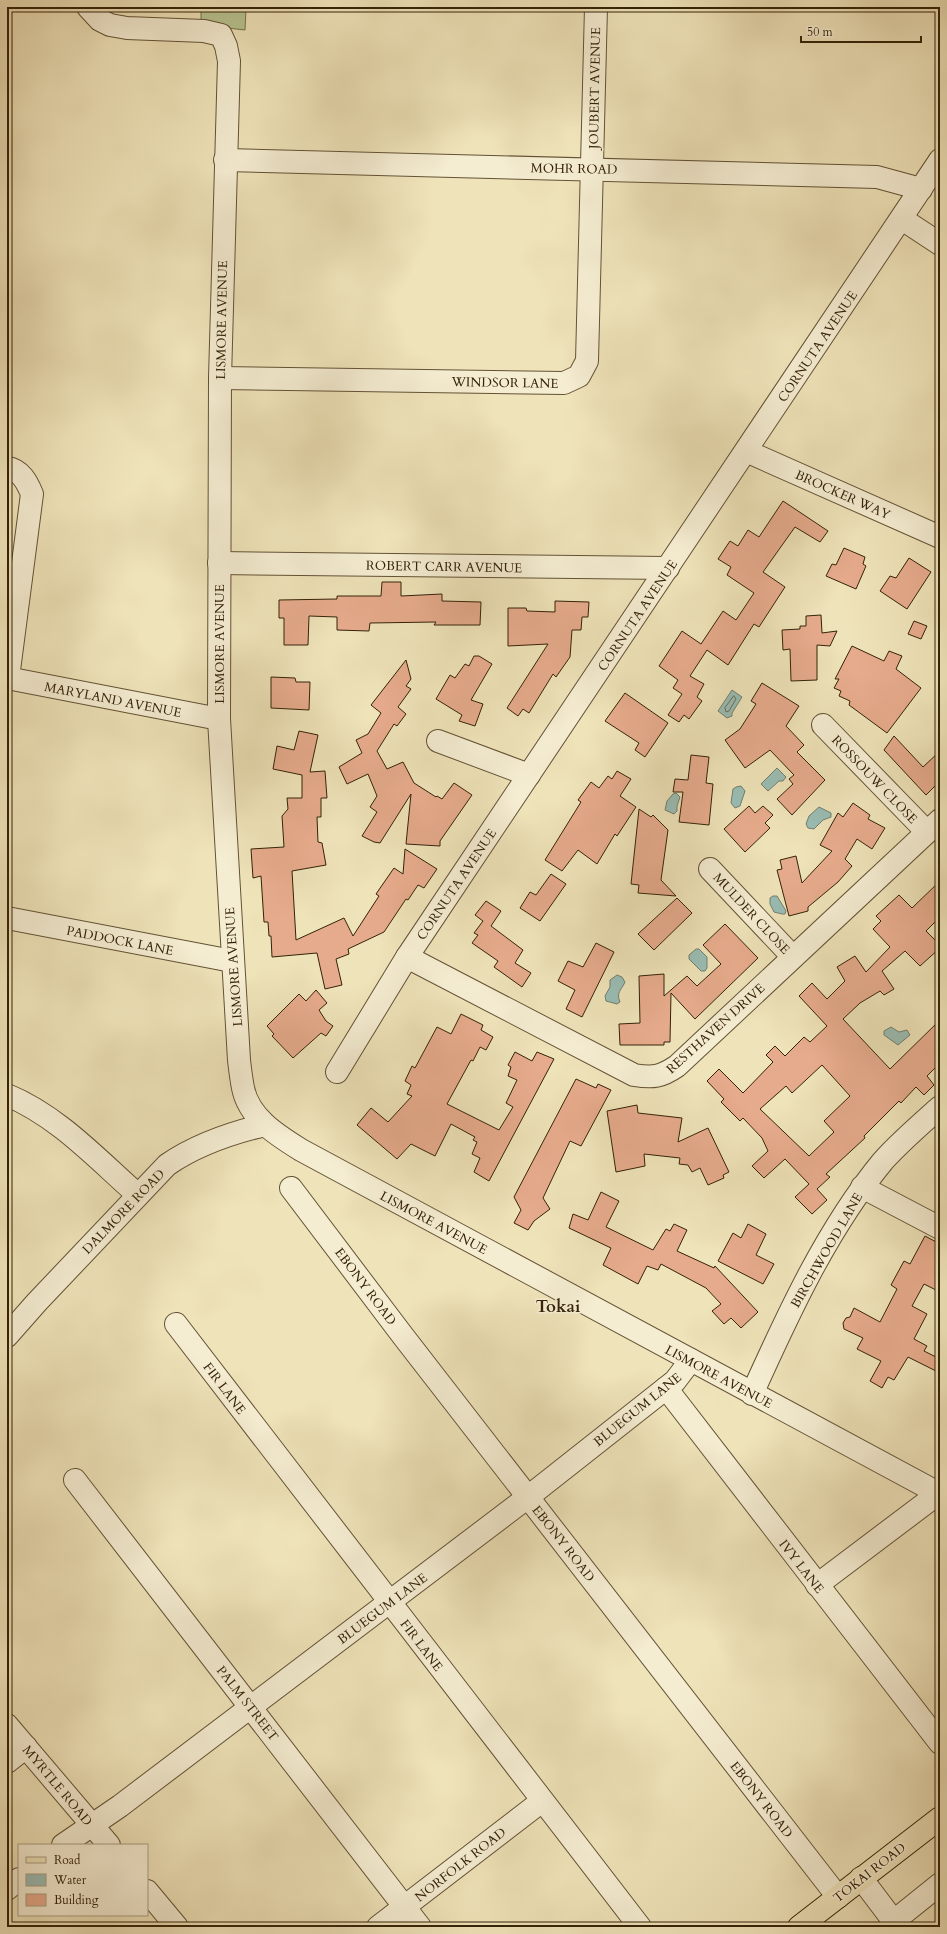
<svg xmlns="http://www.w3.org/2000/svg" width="947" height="1934" font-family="Cardo,serif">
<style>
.green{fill:#b7c491;stroke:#76734c}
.water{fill:#9abdb4;stroke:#717f6f}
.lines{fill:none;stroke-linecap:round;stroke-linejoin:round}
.shore{stroke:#67705e;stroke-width:1}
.building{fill:#e6ab8c;stroke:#342208;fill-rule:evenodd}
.minor-casing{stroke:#635234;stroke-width:24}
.major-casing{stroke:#342208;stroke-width:24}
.minor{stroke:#f5edd2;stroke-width:22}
.major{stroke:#efe3b9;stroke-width:22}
.labels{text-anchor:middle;stroke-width:3;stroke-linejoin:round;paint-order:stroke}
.street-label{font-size:13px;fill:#342208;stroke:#f5edd2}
.district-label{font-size:17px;font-weight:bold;fill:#342208;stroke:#f5edd2}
</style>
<rect width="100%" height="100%" fill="#efe3b9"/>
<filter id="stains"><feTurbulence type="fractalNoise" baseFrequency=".005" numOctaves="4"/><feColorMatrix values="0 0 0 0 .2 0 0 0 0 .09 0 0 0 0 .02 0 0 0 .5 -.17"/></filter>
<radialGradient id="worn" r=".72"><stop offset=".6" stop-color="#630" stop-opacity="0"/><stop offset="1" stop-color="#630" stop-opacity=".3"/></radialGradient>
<path class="green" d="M201 7H246L245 30 201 25Z"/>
<g class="water">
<path d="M732 690 742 697 732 713V716L727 718 718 711Z"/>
<path d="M777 768 786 777 783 781H779L768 791 761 784Z"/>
<path d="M741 786 745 791 740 806 735 808 731 803 733 789 736 787Z"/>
<path d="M673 794 676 793 680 797 677 806V811L674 814 665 810 667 801Z"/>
<path d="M819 807 831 813V817L823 820 814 829 808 828 806 824 809 816Z"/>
<path d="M773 896H777L786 911 785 914H782L774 912 770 904V898Z"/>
<path d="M696 949H699L707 957V968L705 971H701L689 959V955Z"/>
<path d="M617 975 622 977 625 982C621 991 616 992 620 1002L617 1004 606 1001 605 996 610 987V980Z"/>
<path d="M891 1027 899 1032 907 1030 910 1035 898 1045 884 1035V1031Z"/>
</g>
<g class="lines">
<path class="shore" d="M734 696 736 699 729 711 726 712 725 708Z"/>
</g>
<g class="building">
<path d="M783 501 828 531 820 542 795 527 763 572 785 587 759 627 754 624 728 665 707 650 690 676 704 684 697 697 702 701 689 719 684 715 679 722 668 715 682 694 673 688 678 680 659 666 682 631 701 644 723 611 736 620 754 593 727 575 731 567 718 559 730 541 738 546 748 530 759 537Z"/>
<path d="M844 548 865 557 863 564 866 566 856 589 826 576 832 564 836 565Z"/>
<path d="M909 558 931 572 907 609 880 591 890 576 896 578Z"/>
<path d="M382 582H401V596L442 594V601L481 602 480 625H434L436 622 370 623 369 631 337 630V617L309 616 308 645H284V618H279V600L337 599V596H381Z"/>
<path d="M555 601 589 602 588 617H582L581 630H572L570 657 556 677 553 674 529 713 523 709 518 716 507 708 548 644 508 646V608H526L527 611 555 612Z"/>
<path d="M821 615 822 633 837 631 830 646 817 645V680L791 681 790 649 783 650 782 630 800 629V626H806V616Z"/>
<path d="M914 621 927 626 921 639 908 634Z"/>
<path d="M852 646 884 661 889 651 902 656 896 669 921 688 887 733 849 705 850 701 839 696 841 691 834 688 839 679H835Z"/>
<path d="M474 656H479L492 664 471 700 483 704 475 726 459 721 462 715 436 699 450 675 455 678 465 664 469 666Z"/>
<path d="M406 660 411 679 406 686 411 689 398 707 406 714 397 726 394 724 377 751 387 769 403 762 414 783 436 797 437 796 442 799 454 783 472 795 440 841V846L406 844 411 794 380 843 374 842 362 836 377 812 370 807 377 796 368 774 347 784 339 767 362 753 356 740 368 734 381 713 371 705Z"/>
<path d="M271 677 295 678 296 682H310L309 710 271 708Z"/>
<path d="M762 683 799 706 786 726 804 745 797 752 825 780 792 815 777 799 793 784 789 779 794 775 770 750 745 768 725 740 740 729 756 704 751 701Z"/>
<path d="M625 693 668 723 645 757 635 750 639 743 605 721Z"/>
<path d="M299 731 318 735 310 772 325 771 327 798H321V817H317L318 842 322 843 326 865 292 871 296 940 344 918 353 936 379 896 376 894 394 868 403 874 405 849 437 869 424 888 418 885 408 900 406 899 384 932 348 949 349 954 336 959 342 985 325 989 317 953 272 957 271 936H269L268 922H264L261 876 253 878 251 849 284 847 282 816 288 809 287 798H302V775L273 769 277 746 294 750Z"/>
<path d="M894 736 923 767 940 751V781L926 795 884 750Z"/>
<path d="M691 755 709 757 706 783 713 784 709 825 679 822 683 792H673L675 779 688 780Z"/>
<path d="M617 771 631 779 620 796 636 807 617 836 615 834 597 864 578 850 562 871 545 860 581 802 578 800 591 782 599 788 608 776 612 779Z"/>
<path d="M853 803 870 815 868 819 885 828 872 849 857 839 845 859 852 866 838 882 808 907V911L789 916 777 870 782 869 780 860 796 856 802 883 832 851 820 845 838 813 843 817Z"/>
<path d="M749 806 755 813 763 806 773 815 765 823 770 828 745 852 724 829Z"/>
<path d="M639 809 651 817 653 815 668 830 661 880 676 896 638 893 639 885 631 884Z"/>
<path d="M551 874 566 884 540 921 520 908 530 892 536 895Z"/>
<path d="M940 881V917L926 931 940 945V948L920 966 905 951 882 971 894 989 884 995 880 991 860 1003 843 1019 890 1069 940 1020V1063L927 1076 934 1085 924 1095 916 1087 901 1103 899 1101 864 1136 865 1138 826 1174 830 1177 817 1189 827 1200 812 1214 795 1197 809 1184 785 1159 764 1178 752 1166 768 1151 762 1138 743 1118 740 1121 721 1102 724 1099 707 1081 719 1069 743 1093 773 1062 766 1055 775 1046 785 1056 804 1037 810 1042 827 1026 799 996 812 983 827 999 845 981 837 967 855 956 866 972 890 947 873 929 881 921 876 916 899 895 912 908ZM822 1065 850 1096 824 1121 834 1132 809 1156 760 1109 786 1086 792 1093Z"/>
<path d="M677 898 692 913 654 950 638 934Z"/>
<path d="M486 901 501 911 491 926 523 950 515 963 531 973 522 987 494 967 498 961 472 943 478 935 474 933 483 921 475 915Z"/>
<path d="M725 924 758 958 695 1019 671 993 670 1042H664V1045H620L619 1024 640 1023 639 976 664 974V996L687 976 697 986 721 964 703 945Z"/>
<path d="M596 943 614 952 582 1017 566 1009 575 990 558 981 568 961 583 967Z"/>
<path d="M316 990 327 1003 319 1010 326 1021 333 1026 326 1036 321 1033 293 1058 272 1036 274 1034 267 1026 299 994 306 1001Z"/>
<path d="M461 1014 483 1025 481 1030 493 1037 486 1050 480 1047 473 1061 471 1060 447 1104 499 1130 513 1107 506 1103 517 1080 508 1076 511 1067 508 1065 515 1052 532 1061 537 1052 554 1059 489 1181 474 1172 480 1158 472 1154 477 1142 473 1140 475 1137 451 1124 435 1156 411 1144 397 1159 357 1125 371 1108 388 1122 412 1096 407 1094 411 1085 405 1081 412 1066 415 1068 437 1027 451 1034Z"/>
<path d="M576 1079 596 1088 598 1084 611 1090 581 1146 570 1141 543 1198 550 1209 534 1221 528 1230 514 1223 521 1210 514 1197Z"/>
<path d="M637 1105 638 1113 682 1118 678 1142 708 1128 729 1172 723 1175 724 1178 708 1185 700 1168 692 1172 688 1165 679 1164 680 1158 644 1154 645 1166 616 1172 607 1111Z"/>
<path d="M601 1192 619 1201 606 1227 653 1250 666 1229 670 1231 674 1224 687 1230 677 1251 714 1268 715 1266 758 1312 741 1328 731 1318 724 1324 712 1311 721 1304 706 1288 661 1264 658 1270 647 1266 638 1284 603 1265 611 1248 569 1228 573 1214 588 1220Z"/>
<path d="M748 1224 766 1234 756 1255 774 1264 763 1284 718 1261 733 1233 741 1238Z"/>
<path d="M925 1236 940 1244V1292L924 1284 912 1306 927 1314 914 1339 927 1346 924 1351 940 1359V1373L908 1357 894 1380 888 1377 882 1388 870 1381 881 1361 857 1349 863 1338 844 1329 843 1323 846 1318 850 1317 854 1308 880 1322 897 1289 891 1285 904 1261 910 1264Z"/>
</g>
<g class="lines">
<defs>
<g id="minor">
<path d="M88 7 100 20 110 25 127 28 204 31 221 35 226 46 229 61 220 378 219 719 239 1060C240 1069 241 1078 243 1088 249 1118 277 1135 301 1150L940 1494"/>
<path d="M225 160 877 177 921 189"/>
<path d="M902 219 940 244"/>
<path d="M220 378 564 383 579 376 587 361 596 7"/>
<path d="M746 451 940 537"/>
<path d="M7 468C21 470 27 482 32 494L8 678"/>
<path d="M219 563 668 568"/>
<path d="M7 678 219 719"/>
<path d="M823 725 927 832"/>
<path d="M438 741 529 775"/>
<path d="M710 869 793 957"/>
<path d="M7 918 232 961"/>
<path d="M407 957 634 1075C653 1078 661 1077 677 1066L940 820"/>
<path d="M337 1072 407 957 940 160"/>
<path d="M7 1095C58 1116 97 1159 138 1195"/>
<path d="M862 1187 940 1228"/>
<path d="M291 1188 403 1336 838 1897"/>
<path d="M176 1324 640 1927"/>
<path d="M7 1336 37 1302 167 1165C196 1145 231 1133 265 1125"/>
<path d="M666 1388 940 1743"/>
<path d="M752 1394C788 1314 827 1229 883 1161 900 1142 921 1124 940 1107"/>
<path d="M75 1480 420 1927"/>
<path d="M817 1585 939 1493"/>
<path d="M7 1725 109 1845"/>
<path d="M7 1762 26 1747"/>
<path d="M63 1845 120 1806 528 1497 675 1381 691 1360"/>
<path d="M861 1878 898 1927"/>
<path d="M7 1889 19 1879"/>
<path d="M147 1891 177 1927"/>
<path d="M894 1921 940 1884"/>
<path d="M378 1927 542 1801"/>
</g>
<path id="major" d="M799 1927 940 1818"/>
</defs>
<use href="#minor" class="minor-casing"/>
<use href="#major" class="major-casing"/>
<use href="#minor" class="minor"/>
<use href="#major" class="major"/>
</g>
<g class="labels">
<g class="street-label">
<text transform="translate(594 88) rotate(-89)" y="5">JOUBERT AVENUE</text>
<text transform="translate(574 168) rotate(1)" y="5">MOHR ROAD</text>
<text transform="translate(221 320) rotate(-89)" y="5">LISMORE AVENUE</text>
<text transform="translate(817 346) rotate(-56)" y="5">CORNUTA AVENUE</text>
<text transform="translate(505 382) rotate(1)" y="5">WINDSOR LANE</text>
<text transform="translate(843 494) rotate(24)" y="5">BROCKER WAY</text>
<text transform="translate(444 566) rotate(1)" y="5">ROBERT CARR AVENUE</text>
<text transform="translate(637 615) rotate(-56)" y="5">CORNUTA AVENUE</text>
<text transform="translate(219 644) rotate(-90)" y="5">LISMORE AVENUE</text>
<text transform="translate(113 699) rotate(11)" y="5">MARYLAND AVENUE</text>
<text transform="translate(875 779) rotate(46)" y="5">ROSSOUW CLOSE</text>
<text transform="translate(456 884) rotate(-56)" y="5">CORNUTA AVENUE</text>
<text transform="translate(752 913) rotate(47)" y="5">MULDER CLOSE</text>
<text transform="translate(120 940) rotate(11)" y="5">PADDOCK LANE</text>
<text transform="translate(233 967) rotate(-94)" y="5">LISMORE AVENUE</text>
<text transform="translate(715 1028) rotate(-42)" y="5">RESTHAVEN DRIVE</text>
<text transform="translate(123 1211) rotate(-46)" y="5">DALMORE ROAD</text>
<text transform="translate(434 1222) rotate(28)" y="5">LISMORE AVENUE</text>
<text transform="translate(826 1250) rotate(-60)" y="5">BIRCHWOOD LANE</text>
<text transform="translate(366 1286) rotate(53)" y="5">EBONY ROAD</text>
<text transform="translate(719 1376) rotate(28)" y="5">LISMORE AVENUE</text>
<text transform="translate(225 1388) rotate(53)" y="5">FIR LANE</text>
<text transform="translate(637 1409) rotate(-39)" y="5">BLUEGUM LANE</text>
<text transform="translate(564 1543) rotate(52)" y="5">EBONY ROAD</text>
<text transform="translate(802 1566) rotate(52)" y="5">IVY LANE</text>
<text transform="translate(382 1608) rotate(-37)" y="5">BLUEGUM LANE</text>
<text transform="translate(422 1645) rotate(53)" y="5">FIR LANE</text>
<text transform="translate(248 1703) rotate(52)" y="5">PALM STREET</text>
<text transform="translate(58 1785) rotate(50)" y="5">MYRTLE ROAD</text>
<text transform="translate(762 1799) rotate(52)" y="5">EBONY ROAD</text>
<text transform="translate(460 1864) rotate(-38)" y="5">NORFOLK ROAD</text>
<text transform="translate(869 1872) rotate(-38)" y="5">TOKAI ROAD</text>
</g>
<g class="district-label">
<text x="558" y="1312">Tokai</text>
</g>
</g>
<rect width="947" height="1934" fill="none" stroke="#efe3b9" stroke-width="24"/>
<rect x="8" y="8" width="931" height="1918" fill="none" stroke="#342208" stroke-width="2"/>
<rect x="12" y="12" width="923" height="1910" fill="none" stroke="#342208"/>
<rect x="18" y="1844" width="130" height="72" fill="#f5edd2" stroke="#a89c81"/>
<rect x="26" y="1857" width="20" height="6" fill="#efe3b9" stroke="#a89c81"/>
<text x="54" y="1864" font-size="12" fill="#342208">Road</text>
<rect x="26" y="1874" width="20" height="12" fill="#9abdb4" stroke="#a89c81"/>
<text x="54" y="1884" font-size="12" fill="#342208">Water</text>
<rect x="26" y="1894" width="20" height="12" fill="#e6ab8c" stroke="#a89c81"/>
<text x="54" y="1904" font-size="12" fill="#342208">Building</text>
<path d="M801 36v6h120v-6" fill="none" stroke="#342208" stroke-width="2"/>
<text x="807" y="36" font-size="12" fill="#342208" stroke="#f5edd2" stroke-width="3" paint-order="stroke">50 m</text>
<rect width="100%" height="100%" filter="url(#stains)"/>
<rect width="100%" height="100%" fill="url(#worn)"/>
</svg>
